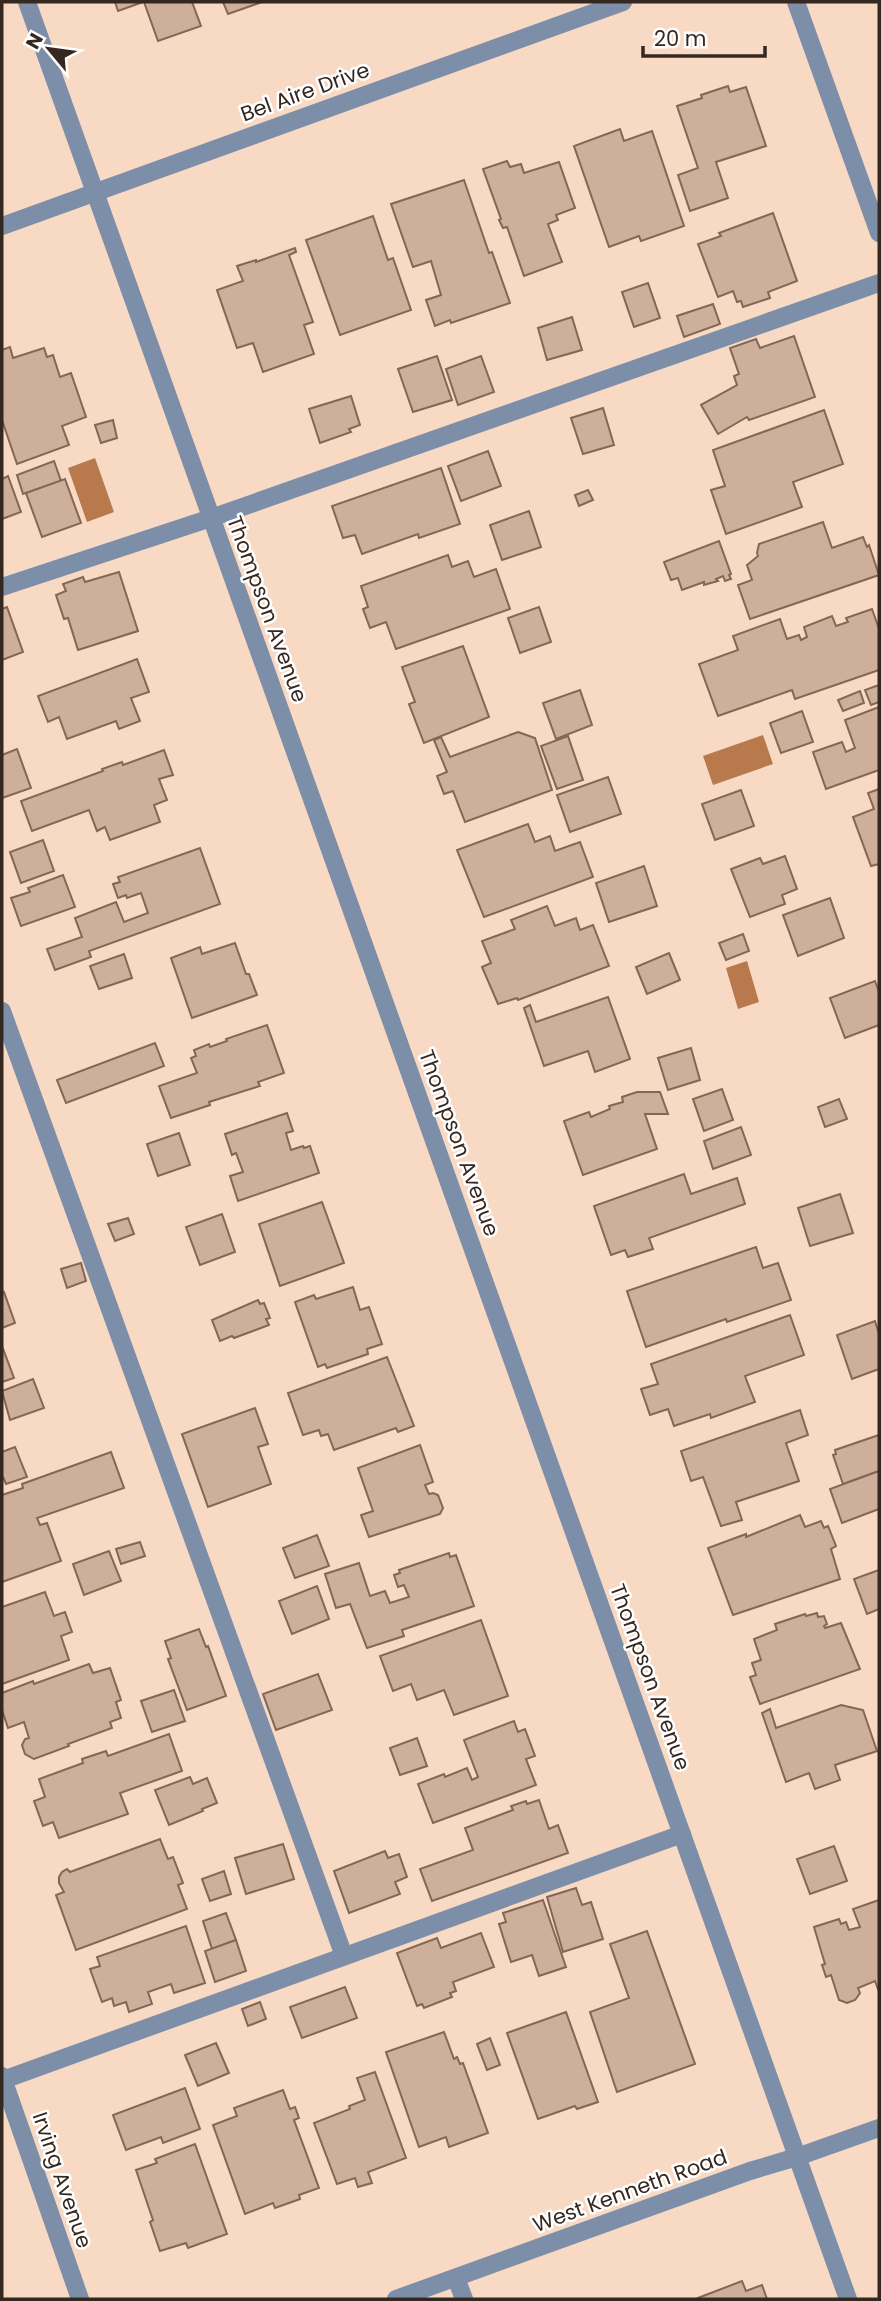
<svg xmlns="http://www.w3.org/2000/svg" width="881" height="2301" font-family="Poppins,sans-serif">
<style>
.water{fill:#b8794d}
.building{fill:#cdaf9b;stroke:#836755;stroke-width:2}
.lines{fill:none;stroke-linecap:round;stroke-linejoin:round}
.minor{stroke:#7d8ea9;stroke-width:18}
.labels{text-anchor:middle;stroke-width:5;stroke-linejoin:round;paint-order:stroke}
.street-label{font-size:21px;fill:#342820;stroke:#fff}
</style>
<rect width="100%" height="100%" fill="#f8d9c4"/>
<g class="water">
<path d="M95 458 114 512 87 522 68 468Z"/>
<path d="M763 735 773 764 713 785 703 756Z"/>
<path d="M747 961 759 1002 738 1009 726 968Z"/>
</g>
<g class="building">
<path d="M115 2H143L118 11Z"/>
<path d="M144 2H192L201 26 158 41Z"/>
<path d="M223 2H262L228 14Z"/>
<path d="M728 86 730 92 746 87 766 146 716 162 728 198 690 211 678 175 698 168 677 106 702 98 701 95Z"/>
<path d="M620 129 624 141 652 131 684 226 641 241 639 236 609 247 574 146Z"/>
<path d="M507 161 510 167 521 164 524 173 559 162 575 208 556 215 558 220 548 224 562 262 524 276 507 227 503 228 499 220 501 219 483 169Z"/>
<path d="M464 180 489 253 492 252 510 303 451 323 450 320 435 326 426 300 441 295 431 261 413 267 391 204Z"/>
<path d="M773 213 797 281 768 292 770 298 743 307 741 301 737 302 733 291 718 297 698 244 721 236 719 233Z"/>
<path d="M373 216 388 260 393 258 411 310 340 335 306 240Z"/>
<path d="M295 248 296 252 289 255 313 322 304 325 314 354 263 372 253 343 237 348 217 290 243 281 237 266 256 260V262Z"/>
<path d="M648 283 660 318 634 327 622 292Z"/>
<path d="M713 304 720 324 684 337 677 316Z"/>
<path d="M572 317 582 350 547 360 538 328Z"/>
<path d="M794 336 815 397 749 420 747 417 718 434 701 405 737 385 734 376 739 374 730 348 756 339 760 348Z"/>
<path d="M10 347 13 358 44 348 47 357 53 355 60 377 71 373 86 417 62 426 69 445 17 464 2 420V350Z"/>
<path d="M437 356 452 400 413 412 398 369Z"/>
<path d="M481 356 494 392 458 405 446 369Z"/>
<path d="M351 396 360 425 349 429 351 432 320 443 309 409Z"/>
<path d="M603 408 614 445 583 454 571 418Z"/>
<path d="M824 410 843 464 793 482 802 507 726 534 711 490 725 486 713 450Z"/>
<path d="M113 420 117 438 101 443 95 425Z"/>
<path d="M488 451 501 486 461 501 448 466Z"/>
<path d="M54 461 61 481 23 494 17 475Z"/>
<path d="M441 468 460 524 419 538 418 534 362 554 355 535 343 538 332 506Z"/>
<path d="M8 476 21 512 2 519V479Z"/>
<path d="M65 479 81 523 42 537 26 493Z"/>
<path d="M588 490 593 500 579 506 575 495Z"/>
<path d="M529 511 541 547 502 560 490 525Z"/>
<path d="M823 522 832 548 863 537 867 547 869 545 879 575 750 619 738 585 752 580 747 565 758 556 757 553 759 544Z"/>
<path d="M719 541 731 574 729 575 731 579 725 581 723 576 716 579 718 581 704 585V582L682 590 678 578 671 580 664 562Z"/>
<path d="M448 555 452 567 468 561 474 577 496 569 510 609 396 649 386 622 370 628 363 609 368 607 361 586Z"/>
<path d="M119 572 138 631 78 650 68 618 64 619 56 595 66 591 63 584 83 577 85 582Z"/>
<path d="M7 607 23 652 2 660V609Z"/>
<path d="M539 607 551 642 520 653 508 618Z"/>
<path d="M872 609 879 629V670L795 699 792 690 718 716 699 664 738 650 733 636 780 619 787 639 799 635 801 640 807 637 804 627 832 616 836 626 848 622 846 618Z"/>
<path d="M463 646 489 717 424 743 409 704 415 702 402 667Z"/>
<path d="M137 659 149 692 131 698 140 721 119 729 116 721 67 739 59 717 48 722 38 696Z"/>
<path d="M879 685V702L871 705 865 690Z"/>
<path d="M580 690 592 725 556 739 543 703Z"/>
<path d="M860 691 864 703 843 711 838 700Z"/>
<path d="M879 707V770L826 789 813 752 842 742 846 752 855 748 845 720Z"/>
<path d="M802 711 813 742 781 753 770 723Z"/>
<path d="M518 732 535 738 552 790 465 822 453 791 444 794 437 776 447 772 434 740 441 737 450 757Z"/>
<path d="M568 736 583 780 557 789 541 746Z"/>
<path d="M17 749 31 788 2 798V755Z"/>
<path d="M164 750 173 775 159 779 167 800 154 805 160 822 110 840 105 827 97 831 89 810 32 831 21 801 103 771 102 769 122 762 123 765Z"/>
<path d="M608 777 621 814 570 832 557 795Z"/>
<path d="M879 789V864L871 866 853 817 874 809 868 793Z"/>
<path d="M741 790 754 826 715 840 702 804Z"/>
<path d="M528 824 535 842 550 836 555 851 580 842 593 877 484 917 457 850Z"/>
<path d="M43 840 54 871 21 883 10 852Z"/>
<path d="M200 848 220 904 89 951 91 957 55 970 47 949 82 937 75 918 116 902 124 922 148 913 141 893 127 898 126 895 118 898 113 884 120 882 118 877Z"/>
<path d="M785 856 797 889 782 895 785 904 750 917 731 869 760 858 763 864Z"/>
<path d="M644 866 657 906 609 922 596 883Z"/>
<path d="M63 875 75 907 21 926 11 898 30 892 28 888Z"/>
<path d="M830 898 844 938 798 956 783 915Z"/>
<path d="M547 906 555 926 576 918 580 930 593 925 609 966 518 1000 517 998 498 1004 482 967 491 963 482 941 515 929 511 920Z"/>
<path d="M743 934 749 951 726 960 719 943Z"/>
<path d="M235 943 246 974H249L257 995 192 1018 171 958 200 947 202 954Z"/>
<path d="M669 953 680 980 647 994 636 967Z"/>
<path d="M124 954 132 978 99 989 90 966Z"/>
<path d="M875 981 879 992V1025L845 1038 830 998Z"/>
<path d="M608 997 630 1059 595 1072 588 1051 544 1066 524 1008 530 1005 536 1022Z"/>
<path d="M267 1025 284 1073 258 1082 260 1086 209 1102 210 1105 171 1118 159 1086 197 1073 191 1058 196 1056 194 1050 209 1044 210 1047 227 1041 226 1039Z"/>
<path d="M155 1043 164 1066 66 1103 57 1080Z"/>
<path d="M691 1048 700 1080 668 1090 658 1058Z"/>
<path d="M722 1089 733 1120 704 1131 693 1099Z"/>
<path d="M637 1092H660L668 1114H645L657 1149 583 1175 564 1121 589 1112 591 1117 610 1109 609 1106 623 1102 622 1097Z"/>
<path d="M839 1099 847 1119 825 1127 818 1107Z"/>
<path d="M287 1113 293 1131 286 1133 291 1150 303 1146 304 1148 310 1146 319 1173 238 1201 230 1176 243 1172 236 1153 232 1155 225 1134Z"/>
<path d="M741 1127 751 1155 713 1169 704 1141Z"/>
<path d="M179 1133 190 1165 158 1176 147 1144Z"/>
<path d="M684 1174 691 1194 737 1178 745 1204 649 1238 653 1249 628 1257 625 1250 611 1255 594 1206Z"/>
<path d="M840 1194 853 1233 810 1246 798 1208Z"/>
<path d="M322 1202 344 1263 280 1286 259 1224Z"/>
<path d="M222 1214 235 1252 200 1265 186 1227Z"/>
<path d="M128 1218 134 1234 115 1241 108 1224Z"/>
<path d="M756 1247 763 1268 778 1263 791 1300 727 1322 726 1319 646 1347 627 1291Z"/>
<path d="M81 1263 86 1281 67 1288 61 1269Z"/>
<path d="M353 1287 360 1310 369 1307 382 1344 367 1349 368 1354 327 1368 325 1364 318 1367 295 1302 314 1295 316 1299Z"/>
<path d="M4 1292 15 1323 2 1328V1293Z"/>
<path d="M258 1300 260 1304 264 1303 270 1318 266 1319 269 1325 234 1338 232 1336 220 1341 212 1320Z"/>
<path d="M790 1315 804 1355 745 1376 755 1402 711 1418 710 1414 674 1426 668 1409 650 1415 641 1389 658 1384 651 1364Z"/>
<path d="M875 1321 879 1334V1369L852 1379 837 1335Z"/>
<path d="M2 1346 14 1378 2 1382Z"/>
<path d="M387 1357 414 1426 398 1432 396 1428 334 1450 328 1434 321 1436 319 1430 303 1435 288 1393Z"/>
<path d="M33 1379 44 1408 10 1420 2 1391Z"/>
<path d="M255 1408 268 1444 258 1447 271 1484 208 1507 182 1434Z"/>
<path d="M800 1410 808 1435 786 1443 799 1481 736 1502 742 1520 721 1526 703 1477 691 1481 681 1451Z"/>
<path d="M879 1435V1471L843 1484 833 1455 836 1454 835 1450Z"/>
<path d="M420 1445 433 1482 425 1485 429 1494 433 1493 438 1495 443 1508 440 1514 369 1537 361 1515 373 1511 358 1468Z"/>
<path d="M15 1447 27 1477 6 1484 3 1477H2V1452Z"/>
<path d="M111 1452 124 1488 37 1518 40 1525 47 1523 61 1561 2 1582V1495L23 1488 22 1484Z"/>
<path d="M879 1471V1509L842 1523 830 1489Z"/>
<path d="M800 1515 805 1527 821 1521 824 1528 828 1526 836 1546 831 1549 840 1579 733 1615 708 1548 746 1534V1537Z"/>
<path d="M317 1535 329 1566 295 1578 283 1548Z"/>
<path d="M140 1542 145 1556 121 1564 116 1549Z"/>
<path d="M109 1551 121 1581 84 1595 73 1564Z"/>
<path d="M449 1553 450 1557 456 1555 474 1606 402 1630 404 1636 367 1648 350 1604 336 1608 325 1574 359 1563 370 1596 385 1591 390 1603 409 1597 404 1585 398 1587 394 1575 400 1573 399 1570Z"/>
<path d="M879 1570V1609L867 1614 854 1579Z"/>
<path d="M317 1586 329 1619 292 1634 279 1601Z"/>
<path d="M45 1592 54 1616 65 1612 72 1632 61 1636 69 1660 2 1684V1607Z"/>
<path d="M817 1613 818 1617 824 1616 827 1624 824 1626 825 1628 841 1623 860 1669 760 1704 750 1677 756 1675 752 1663 761 1660 754 1639 777 1630 775 1624 805 1614 806 1616Z"/>
<path d="M481 1620 508 1696 454 1715 444 1690 417 1700 411 1684 393 1691 380 1656Z"/>
<path d="M199 1629 206 1647 208 1646 226 1696 187 1710 168 1659 171 1658 165 1641Z"/>
<path d="M89 1664 93 1673 110 1668 121 1700 116 1702 121 1718 110 1722 112 1728 68 1744 69 1746 34 1759 25 1754 22 1745 25 1739 29 1738 24 1722 8 1728 2 1710V1693L33 1681 34 1684Z"/>
<path d="M318 1674 332 1710 276 1730 263 1694Z"/>
<path d="M174 1690 185 1721 152 1732 141 1701Z"/>
<path d="M841 1705 863 1710 877 1751 835 1765 840 1780 815 1789 809 1773 786 1782 762 1713 770 1709 776 1728Z"/>
<path d="M514 1721 518 1732 525 1729 535 1756 526 1759 536 1785 433 1823 418 1784 444 1774 445 1777 467 1768 472 1780 478 1777 464 1740Z"/>
<path d="M169 1734 182 1771 120 1793 128 1814 59 1838 53 1822 43 1826 34 1801 45 1797 39 1779 83 1763 82 1759 106 1751 108 1756Z"/>
<path d="M417 1738 427 1766 400 1775 390 1748Z"/>
<path d="M190 1777 193 1784 207 1778 217 1803 202 1809 203 1811 169 1825 155 1790Z"/>
<path d="M539 1800 549 1829 558 1825 568 1853 432 1901 420 1869 473 1850 465 1828 513 1810 511 1806 526 1801 527 1804Z"/>
<path d="M160 1839 168 1859 173 1857 183 1883 178 1885 187 1909 76 1950 56 1895 64 1892 59 1883V1877L62 1872 67 1869 70 1872Z"/>
<path d="M283 1844 294 1879 246 1894 235 1858Z"/>
<path d="M834 1846 847 1881 810 1894 797 1859Z"/>
<path d="M385 1851 388 1858 399 1854 407 1877 395 1882 400 1894 349 1913 334 1871Z"/>
<path d="M224 1871 231 1894 210 1901 202 1879Z"/>
<path d="M576 1888 582 1905 591 1902 603 1939 563 1952 547 1897Z"/>
<path d="M543 1900 566 1967 539 1976 532 1955 511 1962 499 1924 506 1922 503 1913Z"/>
<path d="M879 1900V1992L875 1981 858 1988 860 1993 855 2000 847 2003 839 2000 831 1975 826 1977 822 1965 825 1964 814 1927 839 1919 841 1924 846 1922 849 1930 860 1927 853 1909Z"/>
<path d="M226 1913 236 1940 212 1949 203 1921Z"/>
<path d="M186 1926 205 1983 174 1993 171 1984 148 1992 152 2004 129 2012 126 2002 114 2006 112 1998 102 2002 90 1969 100 1966 97 1957Z"/>
<path d="M647 1931 695 2064 617 2092 590 2012 629 1998 610 1944Z"/>
<path d="M481 1933 494 1967 453 1982 456 1991 450 1993 452 1997 424 2008 422 2004 417 2006 397 1953 437 1938 441 1948Z"/>
<path d="M236 1940 246 1971 215 1982 205 1951Z"/>
<path d="M345 1987 357 2018 302 2038 290 2007Z"/>
<path d="M260 2002 266 2019 248 2026 242 2009Z"/>
<path d="M566 2012 598 2102 577 2109 575 2106 538 2119 507 2033Z"/>
<path d="M444 2032 454 2059 457 2057 460 2064 463 2063 488 2133 449 2147 446 2137 419 2147 386 2052Z"/>
<path d="M490 2038 500 2065 487 2070 477 2044Z"/>
<path d="M216 2043 229 2073 198 2086 185 2055Z"/>
<path d="M375 2072 406 2158 368 2172 372 2183 358 2187 355 2178 337 2184 314 2123 350 2109 349 2106 365 2100 357 2078Z"/>
<path d="M185 2088 200 2129 163 2143 161 2137 126 2150 113 2115Z"/>
<path d="M283 2090 290 2109 295 2107 299 2118 294 2120 319 2188 299 2195 300 2199 275 2208 273 2203 245 2214 213 2125 237 2116 234 2108Z"/>
<path d="M195 2144 227 2234 188 2248 186 2243 160 2251 150 2222 153 2220 136 2170 157 2163 155 2159Z"/>
<path d="M742 2281 746 2291 762 2285 767 2299H699L698 2298Z"/>
</g>
<g class="lines">
<g class="minor">
<path d="M27 2 848 2299"/>
<path d="M796 2 879 233"/>
<path d="M2 226 623 2"/>
<path d="M2 587 211 518 879 283"/>
<path d="M2 1011 344 1956"/>
<path d="M2 2076 80 2299"/>
<path d="M3 2080 682 1834"/>
<path d="M456 2278 464 2299"/>
<path d="M396 2299 750 2171 797 2157 879 2128"/>
</g>
</g>
<g class="labels">
<g class="street-label">
<text transform="translate(305 92) rotate(-20)" y="7">Bel Aire Drive</text>
<text transform="translate(267 609) rotate(70)" y="7">Thompson Avenue</text>
<text transform="translate(459 1143) rotate(70)" y="7">Thompson Avenue</text>
<text transform="translate(650 1677) rotate(70)" y="7">Thompson Avenue</text>
<text transform="translate(62 2180) rotate(71)" y="7">Irving Avenue</text>
<text transform="translate(630 2191) rotate(-20)" y="7">West Kenneth Road</text>
</g>
</g>
<rect width="881" height="2301" fill="none" stroke="#342820" stroke-width="7"/>
<g transform="translate(49 49) rotate(299)" stroke="#ffffff" stroke-width="5" paint-order="stroke">
<path d="M0-5L12 26L0 18L-12 26Z" fill="#342820"/>
<text y="-10" font-size="19" font-weight="bold" text-anchor="middle" fill="#342820">N</text>
</g>
<path d="M643 46v10h122v-10" fill="none" stroke="#342820" stroke-width="3.5"/>
<text x="654" y="46" font-size="21" fill="#342820" stroke="#ffffff" stroke-width="5" paint-order="stroke">20 m</text>
</svg>
